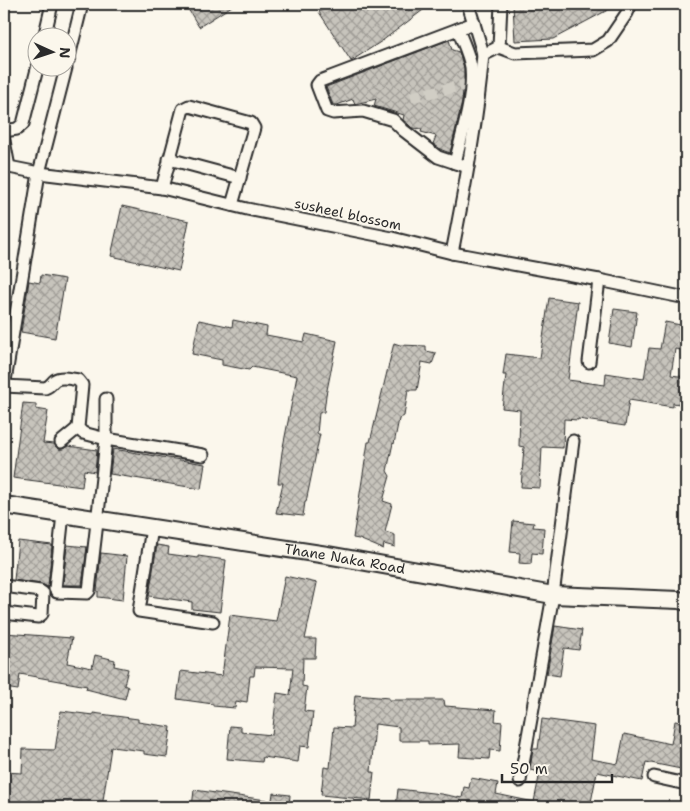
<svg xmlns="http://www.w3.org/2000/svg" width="690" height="811" font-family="'Shantell Sans',sans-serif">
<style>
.building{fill:url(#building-cross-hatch);stroke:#2b2b2b}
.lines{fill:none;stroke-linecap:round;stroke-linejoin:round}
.minor-tunnel{stroke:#d1cec5;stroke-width:11;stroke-dasharray:11 5.5;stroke-linecap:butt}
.minor-casing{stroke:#2b2b2b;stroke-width:15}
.secondary-casing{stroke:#2b2b2b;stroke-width:20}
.minor{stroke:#fbf7ec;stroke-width:11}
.secondary{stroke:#fbf7ec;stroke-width:16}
.labels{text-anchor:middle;stroke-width:4;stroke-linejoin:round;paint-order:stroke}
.street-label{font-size:14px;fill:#2b2b2b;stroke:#fbf7ec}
</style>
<defs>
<pattern id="building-cross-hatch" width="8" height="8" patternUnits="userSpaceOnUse" patternTransform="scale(1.25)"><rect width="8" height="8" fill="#c7c4bc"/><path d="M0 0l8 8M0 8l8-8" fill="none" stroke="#a29f99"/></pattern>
</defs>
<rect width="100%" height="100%" fill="#fbf7ec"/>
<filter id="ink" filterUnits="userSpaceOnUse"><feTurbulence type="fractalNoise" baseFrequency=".02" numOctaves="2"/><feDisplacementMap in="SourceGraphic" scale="10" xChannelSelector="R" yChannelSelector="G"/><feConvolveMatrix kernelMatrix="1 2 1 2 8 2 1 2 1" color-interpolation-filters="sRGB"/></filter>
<g filter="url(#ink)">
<g class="building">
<path d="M185 4H235L199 27Z"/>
<path d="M332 4H431L382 41 351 61 319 12Z"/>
<path d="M537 4H619L553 39 515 41 513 5Z"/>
<path d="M449 40 452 50 459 52 464 68V79L462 102 450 153 442 150 433 144 436 136 421 132 422 129 412 128 408 124 403 120 404 115 374 106 376 99 355 104 353 99 337 105H333L326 87Z"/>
<path d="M122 206 189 221 179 271 111 256Z"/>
<path d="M41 275 65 279 55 338 21 332 29 281 40 283Z"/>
<path d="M549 298 578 302 568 380 605 385 606 373 644 379 649 348 660 349 665 322 686 326 681 350 675 349 671 375 686 377V405L673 403V407L629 400 625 426 578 419V420L564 419 563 448 542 447 540 488 521 487 524 447 519 446 520 410 502 408 506 375H503L506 354 540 358Z"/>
<path d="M614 309 637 312 632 347 609 343Z"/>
<path d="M199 320 232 327 233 320 267 327 266 335 304 342 306 334 337 341 326 395 324 412 319 413 317 434H320L306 502H305L303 516 276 513 283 483H278L282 452 297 376 252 367 249 370 222 365V360L192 354Z"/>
<path d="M394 343 400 345 426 346V351L436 353 432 364 422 362 417 390H408L404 416 399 419 394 444 393 443 387 471 390 476 383 501 392 504 385 532 395 535V547L384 544 383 549 359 539 353 538 368 442H370Z"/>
<path d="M23 403 36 404V409L48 411 43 443 54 444 59 449H63L68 446 97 450 95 472 84 470 82 487 13 478Z"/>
<path d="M113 449 205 464 201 489 110 474Z"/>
<path d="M513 521 534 523 533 527 544 528 542 554 532 553 531 564 519 563 520 553 510 552Z"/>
<path d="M18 541 52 545 48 587 41 584 14 580Z"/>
<path d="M67 545 87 547 82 585H63Z"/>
<path d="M157 545 169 547 168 554 198 558V556L226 560 220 612 192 609V602L149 596Z"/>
<path d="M101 553 127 556 123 600 98 597V591H97Z"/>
<path d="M285 576 317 583 305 639H316L315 658H303L302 686 307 687 304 711 313 712 309 747 300 746 298 762 263 757 262 762 227 759 230 726 241 727V732L272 735 277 693 290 695 293 668 255 667 254 676H250L247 702 241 701V703L236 702 235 708 213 706V704L177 699 181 671 222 676 230 615 276 621Z"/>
<path d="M555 626 582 630 579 650 564 648 560 676 547 674Z"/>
<path d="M4 633 72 638 67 663 92 668 95 655 115 660 114 666 128 669 124 685 128 687 125 699 86 689 87 686 20 674 18 690 4 688Z"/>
<path d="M355 695 389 698V700H444L445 706 496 710 495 721 502 722 500 751 490 750 489 759 459 757 460 744 428 745V741H399V727L375 724 371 772H374L371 800 321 795 324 767 330 768 334 727 352 728Z"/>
<path d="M61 711 93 715V713L138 719V722L171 727 167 757 144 754V751L111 747 102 807H4V772L22 773 23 749 55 750Z"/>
<path d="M542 719 595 726 591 759 618 764 624 734 671 744 675 721 686 723V770L646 762 642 781 597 772 590 807H396L398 789 441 794 462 798 464 787 469 788 471 778 498 783 496 794 534 802 540 772 530 770 533 749H538Z"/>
<path d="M194 790 267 800 266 807H192Z"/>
<path d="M273 793 290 795 289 807H271Z"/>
</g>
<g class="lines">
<path class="minor-tunnel" d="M411 97 469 84"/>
<defs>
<g id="minor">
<path d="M44 38 52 4"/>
<path d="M499 47 515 53 593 50 608 41 627 13 631 4"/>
<path d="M483 55 499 47 501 4"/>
<path d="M68 61 82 4"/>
<path d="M4 131 17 129 23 124 38 65"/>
<path d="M4 141 9 167"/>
<path d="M169 159 240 178"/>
<path d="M455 163C462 132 474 99 471 67 469 54 462 41 458 29"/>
<path d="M4 166 39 173 162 188 247 209 392 238 452 253 599 280 686 298"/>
<path d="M468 167 438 157 403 130 393 120 363 111 333 113 327 111 317 85 320 81 474 23"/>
<path d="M162 188 183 109 189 106 251 123 254 128 232 205"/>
<path d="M452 253C465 187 477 122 483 55L482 50 468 4"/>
<path d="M589 362 599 280"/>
<path d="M4 386 45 388C51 386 51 383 55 380 61 376 72 379 78 380L82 385 78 428 83 433 106 439C101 490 95 540 89 591L87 593 57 592 55 589 63 514"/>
<path d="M4 387 39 173 66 68"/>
<path d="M106 399V439L203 455"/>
<path d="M61 442 78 428"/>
<path d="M152 528 139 611 213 622"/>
<path d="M4 586 40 591 43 593 42 614 38 617 4 613"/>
<path d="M654 777 686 784"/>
<path d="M520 781 553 595 573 441"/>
</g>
<g id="secondary">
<path id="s1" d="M4 505 327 555 553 595 679 600 686 602"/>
</g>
</defs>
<use href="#minor" class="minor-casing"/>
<use href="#secondary" class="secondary-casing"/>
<use href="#minor" class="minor"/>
<use href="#secondary" class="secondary"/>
</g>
</g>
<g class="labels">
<g class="street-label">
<text transform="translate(348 214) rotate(12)" y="5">susheel blossom</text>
<text dy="5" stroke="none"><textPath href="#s1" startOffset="345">Thane Naka Road</textPath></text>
</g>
</g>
<rect width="690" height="811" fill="none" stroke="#fbf7ec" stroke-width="20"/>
<rect x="10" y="10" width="670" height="791" fill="none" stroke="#2b2b2b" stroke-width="2" filter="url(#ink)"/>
<g transform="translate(52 52) rotate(93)"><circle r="24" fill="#fbf7ec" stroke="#a8a59f"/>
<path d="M0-4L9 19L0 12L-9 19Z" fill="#2b2b2b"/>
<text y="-8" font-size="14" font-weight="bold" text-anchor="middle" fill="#2b2b2b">N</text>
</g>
<path d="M502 774v8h110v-8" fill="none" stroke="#2b2b2b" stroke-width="2.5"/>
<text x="510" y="774" font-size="15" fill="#2b2b2b" stroke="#fbf7ec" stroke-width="4" paint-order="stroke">50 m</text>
</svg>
